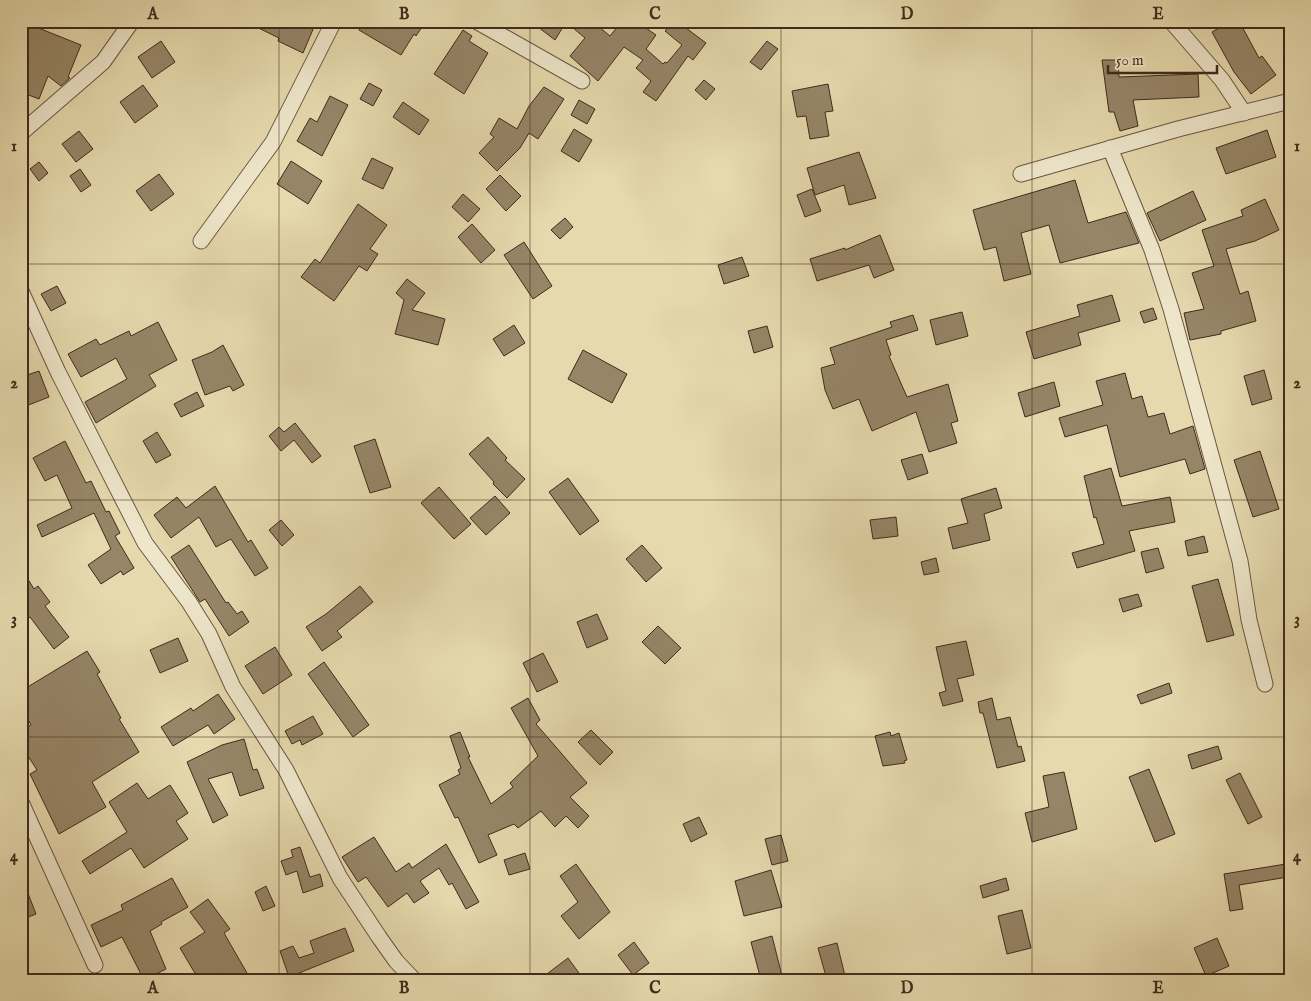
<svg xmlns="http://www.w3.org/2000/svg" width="1311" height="1001" font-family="'IM FELL English',serif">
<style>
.building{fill:#968567;stroke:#412a1c}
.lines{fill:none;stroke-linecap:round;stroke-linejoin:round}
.minor-casing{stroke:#6a5640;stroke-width:17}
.minor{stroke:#eee6ca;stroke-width:15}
.grid{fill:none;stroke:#412a1c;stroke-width:1;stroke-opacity:0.55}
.neatline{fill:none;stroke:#412a1c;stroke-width:2}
.grid-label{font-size:16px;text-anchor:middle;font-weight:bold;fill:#412a1c}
</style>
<rect width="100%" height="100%" fill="#e5d9ad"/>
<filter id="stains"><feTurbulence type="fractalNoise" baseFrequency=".004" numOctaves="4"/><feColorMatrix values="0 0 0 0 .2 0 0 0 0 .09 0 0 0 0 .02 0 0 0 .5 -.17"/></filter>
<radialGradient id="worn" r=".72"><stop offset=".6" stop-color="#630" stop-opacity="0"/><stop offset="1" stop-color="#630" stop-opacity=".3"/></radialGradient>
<g class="building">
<path d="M21 21 81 45 68 77 70 78 61 86 48 76 39 99 21 92Z"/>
<path d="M244 21H302L314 27 303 53 278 41 279 38Z"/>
<path d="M364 21H381L395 29 398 24 394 21H426L416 36 414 34 401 55 359 30Z"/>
<path d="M530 21H592L610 36 622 21H636L656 35 646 49 663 64 665 62 667 63 682 45 665 31 674 21H691L686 28 706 43 693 60 688 56 656 101 643 92 651 81 636 68 643 60 624 47 598 81 570 56 585 38 566 22 555 40Z"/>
<path d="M1231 21H1239L1259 58 1262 56 1276 75 1251 94 1234 72 1212 32Z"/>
<path d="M463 30 472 36 469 41 488 53 464 94 434 74Z"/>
<path d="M161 41 175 62 152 78 138 57Z"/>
<path d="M767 41 778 49 761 70 750 62Z"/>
<path d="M1102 60H1118L1119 77 1198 74 1199 97 1133 100 1138 126 1120 131 1114 112H1109Z"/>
<path d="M704 80 715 89 706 100 695 90Z"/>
<path d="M369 83 382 90 373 106 360 99Z"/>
<path d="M828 84 833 111 825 112 829 136 810 139 806 116 797 117 792 91Z"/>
<path d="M143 85 158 106 135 123 120 102Z"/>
<path d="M544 87 564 99 538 139 529 133 520 148 497 171 479 153 494 137 490 134 499 118 517 129 529 106Z"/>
<path d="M330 96 348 105 322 156 297 141 310 118 317 122Z"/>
<path d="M579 100 595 109 587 124 571 115Z"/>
<path d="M403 102 429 120 419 135 393 117Z"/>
<path d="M574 129 592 140 579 162 561 151Z"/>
<path d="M1267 130 1276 157 1226 174 1216 148Z"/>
<path d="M79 131 93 149 76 162 62 144Z"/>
<path d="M859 152 876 198 849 205 844 185 815 195 807 168Z"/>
<path d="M372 158 393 168 383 189 362 179Z"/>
<path d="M291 161 322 181 308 204 277 184Z"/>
<path d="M39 162 48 173 39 181 30 169Z"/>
<path d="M80 169 91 185 81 192 70 176Z"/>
<path d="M159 174 174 194 151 211 136 191Z"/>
<path d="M500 175 521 196 506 211 486 189Z"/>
<path d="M1075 180 1088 223 1126 212 1139 243 1060 263 1049 225 1021 233 1031 274 1004 281 996 247 984 250 973 210Z"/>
<path d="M812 189 821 211 805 217 797 195Z"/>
<path d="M1193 191 1206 220 1160 241 1147 213Z"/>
<path d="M463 194 480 209 468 222 452 207Z"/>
<path d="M1265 199 1279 230 1255 241 1226 249 1240 294 1248 291 1256 321 1221 331V334L1190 340 1184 313 1204 309 1192 273 1214 266 1202 230 1243 216 1241 210Z"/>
<path d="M358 204 387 225 370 249 378 254 367 271 359 266 334 301 301 277 315 259 320 263Z"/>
<path d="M565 218 573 227 560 239 551 230Z"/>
<path d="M472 224 495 250 481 263 458 237Z"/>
<path d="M880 235 894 270 874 278 869 265 817 281 810 259 845 248V250Z"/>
<path d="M524 242 552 286 533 299 504 255Z"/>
<path d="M742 257 749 276 724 284 718 265Z"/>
<path d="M407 279 425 293 412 310 445 319 438 345 395 334 404 300 396 293Z"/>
<path d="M57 286 66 303 51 311 41 294Z"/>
<path d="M1112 295 1120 321 1078 333 1081 345 1034 359 1026 332 1080 316 1077 305Z"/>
<path d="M1153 308 1157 319 1144 323 1140 312Z"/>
<path d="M962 312 968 336 936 345 930 320Z"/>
<path d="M913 315 918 330 886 340 891 355 889 356 907 397 948 384 958 421 951 423 957 443 929 452 916 412 872 431 859 399 833 409 825 390 821 368 835 364 830 348 892 327 890 322Z"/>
<path d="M158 322 177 360 149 375 156 386 96 423 85 402 127 379 116 358 81 377 68 354 96 339 100 345 129 331 131 336Z"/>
<path d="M514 325 525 343 504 356 493 339Z"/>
<path d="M767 326 773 347 754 353 748 331Z"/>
<path d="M223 345 244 385 233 391 230 386 205 395 192 360 212 352Z"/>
<path d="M583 350 627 374 612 403 568 379Z"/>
<path d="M1264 370 1272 399 1252 405 1244 376Z"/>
<path d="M39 371 49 397 26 406 21 393V377Z"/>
<path d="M1125 373 1132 399 1142 396 1148 417 1164 413 1170 434 1193 426 1205 469 1190 474 1185 459 1120 477 1107 425 1065 437 1059 418 1103 405 1096 381Z"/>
<path d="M1054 382 1060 406 1025 417 1018 393Z"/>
<path d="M197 392 204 406 181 417 174 404Z"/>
<path d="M295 423 321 456 312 463 294 440 281 451 269 436 279 427 284 432Z"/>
<path d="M157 432 171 455 156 463 143 441Z"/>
<path d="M488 437 507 458 505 460 525 479 507 498 493 484 494 482 469 454Z"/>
<path d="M375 439 391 487 370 493 354 446Z"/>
<path d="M65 441 86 483 91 481 106 512 109 511 120 533 115 536 134 568 123 575 121 571 101 584 88 565 111 549 94 513 42 537 37 525 72 508 57 475 45 481 33 458Z"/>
<path d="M1260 451 1279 509 1253 517 1234 460Z"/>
<path d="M922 454 928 473 908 480 901 460Z"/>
<path d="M1111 468 1122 506 1170 497 1175 522 1129 531 1135 551 1077 568 1072 553 1104 544 1096 517 1094 518 1084 476Z"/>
<path d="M568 478 599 521 580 535 549 492Z"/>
<path d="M215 486 248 542 251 540 268 568 255 576 231 539 216 547 199 517 171 538 154 515 177 497 186 508Z"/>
<path d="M439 487 471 524 454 539 421 503Z"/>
<path d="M996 488 1002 508 984 514 990 540 953 549 948 528 968 523 961 499Z"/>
<path d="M495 496 510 513 486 535 470 518Z"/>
<path d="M896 517 898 536 873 539 870 520Z"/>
<path d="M281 520 294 535 282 546 269 530Z"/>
<path d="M1204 536 1208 552 1188 556 1185 541Z"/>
<path d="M189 545 226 603 228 602 237 614 242 611 249 622 229 636 205 599 200 602 171 557Z"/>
<path d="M642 545 662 568 646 582 626 559Z"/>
<path d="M1158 548 1164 568 1146 573 1141 552Z"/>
<path d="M936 558 939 572 924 575 921 562Z"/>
<path d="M21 568 34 589 38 586 50 602 45 606 69 637 54 649 30 617 21 623Z"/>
<path d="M1218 579 1234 635 1207 642 1192 586Z"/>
<path d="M360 586 373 602 337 631 342 637 322 651 306 627 326 614Z"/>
<path d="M1138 594 1142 606 1123 612 1119 599Z"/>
<path d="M597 614 608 639 587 648 577 622Z"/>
<path d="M658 626 681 648 665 664 642 642Z"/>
<path d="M178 638 188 661 160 673 150 650Z"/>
<path d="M966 641 974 675 957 679 963 701 943 706 939 693 946 691 936 647Z"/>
<path d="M275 647 292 675 263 694 245 666Z"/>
<path d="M87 651 100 672 97 674 121 718 119 719 139 752 92 782 106 807 59 834 30 774 37 770 21 745V730L31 725 21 708V691Z"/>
<path d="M543 653 558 682 537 692 523 663Z"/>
<path d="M324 662 369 725 353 737 308 674Z"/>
<path d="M1169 683 1172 693 1141 704 1137 695Z"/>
<path d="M218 694 235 719 214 734 208 725 173 746 161 727 191 708 193 711Z"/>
<path d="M528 698 540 720 536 724 587 783 570 797 589 816 578 828 566 816 555 827 541 811 518 828 514 824 488 835 497 855 479 863 458 817 455 818 439 785 460 774 458 770 461 768 450 736 460 732 470 757H468L491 804 513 787 510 783 538 756 511 708Z"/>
<path d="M992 698 997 720 1010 717 1018 747 1021 746 1025 761 997 768 983 713H980L978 702Z"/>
<path d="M313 716 323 734 302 745 300 740 292 744 285 731Z"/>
<path d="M591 730 613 752 600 765 578 742Z"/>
<path d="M890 732 891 736 899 733 907 760 904 761 905 763 883 766 875 736Z"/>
<path d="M244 739 253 770 257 769 264 788 240 796 232 772 208 779 228 815 213 823 187 762 222 745Z"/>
<path d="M1218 746 1222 759 1192 769 1188 755Z"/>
<path d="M1149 769 1175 834 1155 842 1129 777Z"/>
<path d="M1064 772 1077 829 1032 842 1025 813 1049 807 1043 776Z"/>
<path d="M1240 773 1262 817 1248 824 1226 780Z"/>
<path d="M137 783 148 799 170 785 188 813 176 821 188 839 144 868 131 848 90 874 82 861 127 832 109 802Z"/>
<path d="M699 817 707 834 691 842 683 824Z"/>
<path d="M781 835 788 861 772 865 765 839Z"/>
<path d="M374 837 396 872 409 863 412 868 446 844 479 902 466 909 452 883 449 885 439 868 420 881 429 893 414 903 407 893 388 907 366 877 358 882 342 857Z"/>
<path d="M300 847 310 877 320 874 323 886 303 893 297 871 286 875 281 861 293 857 291 850Z"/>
<path d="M525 853 530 869 509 875 504 860Z"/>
<path d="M576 864 610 912 579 939 561 916 578 902 560 876Z"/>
<path d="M1286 864 1288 877 1239 885 1243 909 1230 911 1224 874Z"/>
<path d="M771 870 782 907 744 916 735 881Z"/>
<path d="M22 878 36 914 21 920V879Z"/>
<path d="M172 878 188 907 161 922 162 924 150 931 166 969 144 980 122 937 101 947 91 925 123 910 121 905Z"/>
<path d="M1006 878 1009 890 983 898 980 886Z"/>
<path d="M266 886 275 906 263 911 255 892Z"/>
<path d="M208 899 230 929 224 933 251 980H199L180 948 205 932 190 912Z"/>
<path d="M1022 910 1031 948 1007 954 998 916Z"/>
<path d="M345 928 354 951 289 977 280 951 293 946 299 958 314 953 310 941Z"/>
<path d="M772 936 783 980H761L751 942Z"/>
<path d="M1217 938 1229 966 1206 976 1194 948Z"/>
<path d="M634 942 649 963 633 975 618 955Z"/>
<path d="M837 943 846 980H827L818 948Z"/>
<path d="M568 958 584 980H539Z"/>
</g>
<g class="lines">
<defs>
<g id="minor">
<path d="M476 21 582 81"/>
<path d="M1171 21 1222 80 1244 113"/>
<path d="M21 133 103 62 132 21"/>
<path d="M1110 148 1152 250 1171 309 1240 561 1249 620 1265 684"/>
<path d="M1021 174 1178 129 1290 101"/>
<path d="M201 241 273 142 334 21"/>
<path d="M21 291 58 372 145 543 189 602 209 634 233 687 286 770 340 878 379 937 396 961 414 980"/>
<path d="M21 802 95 965"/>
</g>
</defs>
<use href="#minor" class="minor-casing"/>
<use href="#minor" class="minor"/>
</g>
<path class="grid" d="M279 21V980M530 21V980M781 21V980M1032 21V980M21 264H1290M21 500H1290M21 737H1290"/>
<rect width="1311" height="1001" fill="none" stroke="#e5d9ad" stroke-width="55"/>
<path d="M1108 65v8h109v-8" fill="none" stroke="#412a1c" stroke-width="2.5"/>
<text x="1116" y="65" font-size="15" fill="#412a1c" stroke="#eee6ca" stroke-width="4" paint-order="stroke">50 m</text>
<rect x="28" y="28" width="1256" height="946" class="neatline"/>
<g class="grid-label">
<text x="153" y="19">A</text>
<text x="404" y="19">B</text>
<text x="655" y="19">C</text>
<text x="907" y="19">D</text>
<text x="1158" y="19">E</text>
<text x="14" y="151">1</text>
<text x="1297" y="151">1</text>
<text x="14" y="388">2</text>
<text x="1297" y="388">2</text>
<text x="14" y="624">3</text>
<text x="1297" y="624">3</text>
<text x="14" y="861">4</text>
<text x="1297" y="861">4</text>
<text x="153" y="993">A</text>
<text x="404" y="993">B</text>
<text x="655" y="993">C</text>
<text x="907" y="993">D</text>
<text x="1158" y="993">E</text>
</g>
<rect width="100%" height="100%" filter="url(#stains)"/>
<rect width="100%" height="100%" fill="url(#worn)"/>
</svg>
